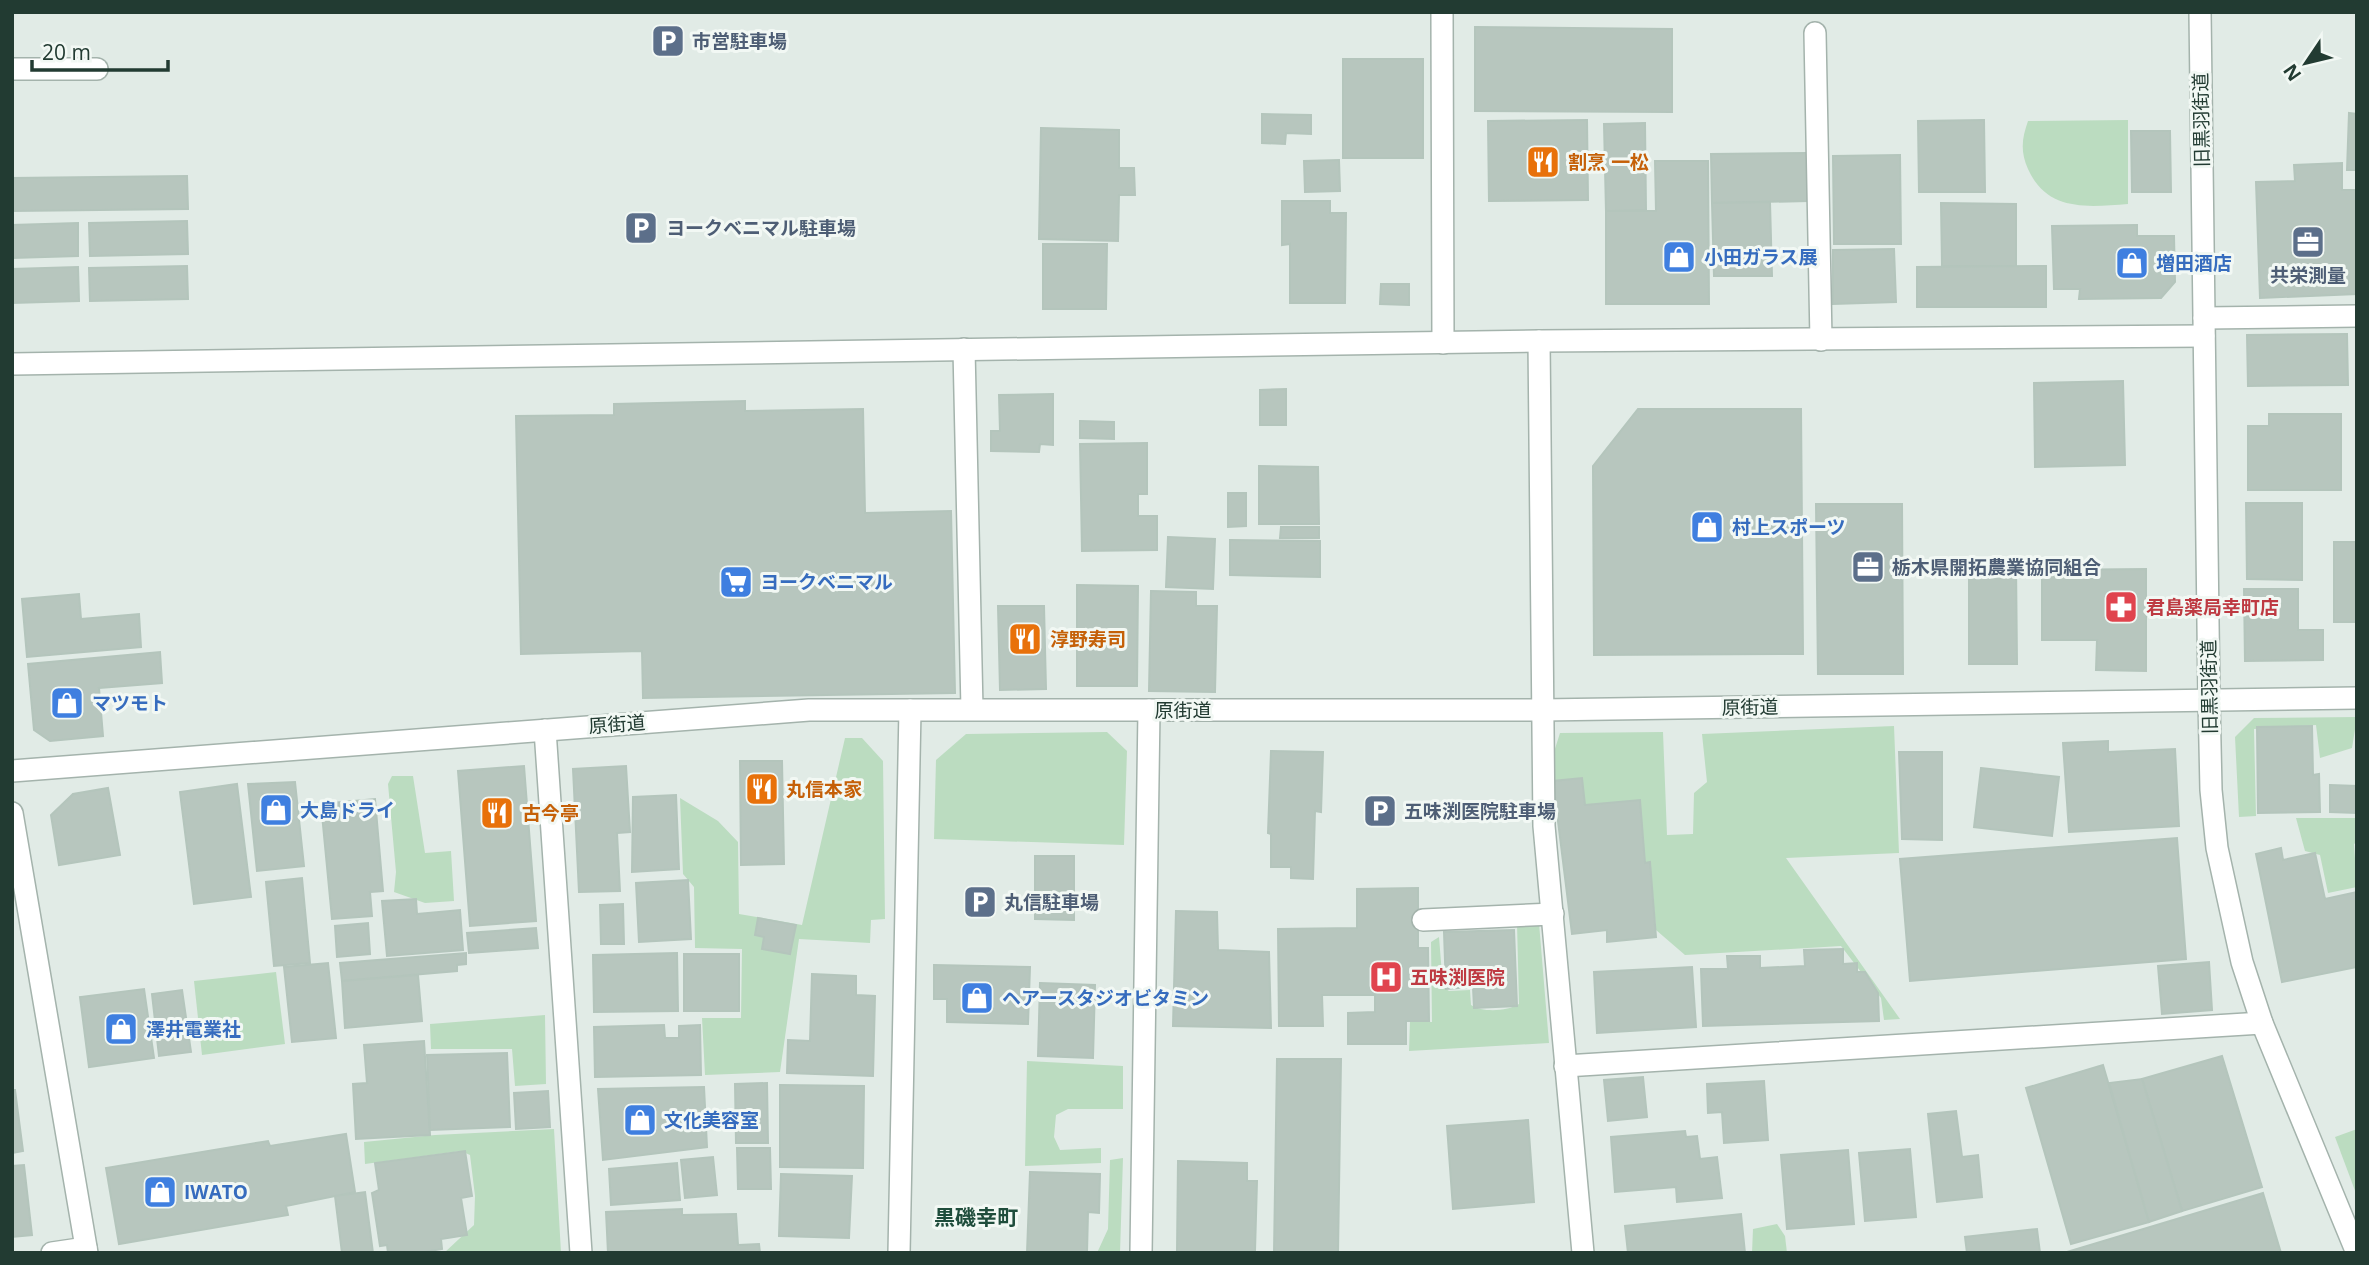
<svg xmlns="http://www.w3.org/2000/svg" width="2369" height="1265" font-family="'Open Sans','Noto Sans JP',sans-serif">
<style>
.green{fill:#bbdcc0}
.building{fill:#b7c6be;stroke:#b4c5bc;stroke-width:2}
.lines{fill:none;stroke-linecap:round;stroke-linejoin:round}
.minor-casing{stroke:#a4b3ac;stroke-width:24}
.minor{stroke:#fff;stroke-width:21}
.labels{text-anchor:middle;stroke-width:6;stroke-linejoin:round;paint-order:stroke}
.service-label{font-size:19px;font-weight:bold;fill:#4e5e75;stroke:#f2f8f4;text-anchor:start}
.street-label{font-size:19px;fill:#223b32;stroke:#f2f8f4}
.food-label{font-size:19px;font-weight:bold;fill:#c56008;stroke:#f2f8f4;text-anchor:start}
.shop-label{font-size:19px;font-weight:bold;fill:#366cbe;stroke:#f2f8f4;text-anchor:start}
.health-label{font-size:19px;font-weight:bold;fill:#be3a42;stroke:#f2f8f4;text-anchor:start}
.neighbourhood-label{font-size:21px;font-weight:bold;fill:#1f4d3c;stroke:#f2f8f4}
</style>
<rect width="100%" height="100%" fill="#e1ebe6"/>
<g class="green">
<path d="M2128 120V204C2087 207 2047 212 2028 169 2020 151 2022 138 2028 121Z"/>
<path d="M2357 717 2352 748 2320 758 2316 725 2254 729 2256 816 2239 817 2235 737 2254 718Z"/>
<path d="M1894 726 1899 853 1786 858 1900 1019 1884 1020 1881 998 1841 946 1685 955 1656 930 1650 862 1645 863 1640 800 1585 805 1582 778 1553 781V755L1560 733 1663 732 1667 835 1693 834 1694 793 1707 782 1702 734Z"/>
<path d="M1107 732 1127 751 1124 845 934 839 936 760 966 734Z"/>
<path d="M845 738H862L883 761 885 919 871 920 870 943 799 939 780 1072 705 1075 702 1018H741L742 949 695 948 694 887 683 874 680 798 718 821 738 842 739 914 802 925Z"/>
<path d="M392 776H413L425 853 451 851 454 901 425 903 394 892 396 872 388 784Z"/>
<path d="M2296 818H2357V842L2354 844 2357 887 2328 893 2320 855 2305 851Z"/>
<path d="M1517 923H1539L1549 1043 1409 1051 1410 1021 1432 1022 1431 942 1439 937 1443 987 1449 991 1470 990 1471 1005C1483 1013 1508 1011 1519 1004Z"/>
<path d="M276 972 285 1044 202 1055 194 981Z"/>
<path d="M545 1015 546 1084 515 1086 512 1049H431L430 1024Z"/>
<path d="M1027 1061 1123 1066V1109H1068L1056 1115 1054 1137 1060 1150 1101 1148V1163L1025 1166Z"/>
<path d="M554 1129 561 1253H444L474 1225 475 1196 470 1155 461 1151 365 1164 364 1142 435 1135Z"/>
<path d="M2357 1129V1196L2335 1137Z"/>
<path d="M1123 1158 1120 1253H1097L1108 1229 1110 1160Z"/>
<path d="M1777 1224 1785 1236 1787 1253H1752L1753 1229Z"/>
</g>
<g class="building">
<path d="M1475 27 1672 29V112L1475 111Z"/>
<rect x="1343" y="59" width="80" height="99"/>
<path d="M2349 113 2357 114V170H2347Z"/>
<path d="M1262 114 1311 115V134L1286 133 1285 144 1262 143Z"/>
<path d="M1587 120 1588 200 1489 201 1488 121Z"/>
<path d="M1984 120 1985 192H1919L1918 121Z"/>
<path d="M1645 123 1646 210 1606 211 1604 124Z"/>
<path d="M1041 128 1119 130V168H1134L1135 195H1119L1118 241 1039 239Z"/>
<path d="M2131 131H2170L2171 192H2132Z"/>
<path d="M1807 153 1808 201 1712 203 1711 154Z"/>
<path d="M1900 155 1901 244H1834L1833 156Z"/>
<path d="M1339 160 1340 191 1305 192 1304 161Z"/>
<path d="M1655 161H1708L1709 304H1606V211H1656Z"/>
<path d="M2342 163V190H2357V294L2260 298 2256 182 2295 181 2294 165Z"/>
<path d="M187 176 188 209 12 211V178Z"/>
<path d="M1282 201H1330V213H1346L1345 303H1290V244L1282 245Z"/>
<path d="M1770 202 1772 276H1714L1712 203Z"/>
<path d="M1941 203 2016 204V266H1942Z"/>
<path d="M187 221 188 254 90 256 89 223Z"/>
<path d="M78 223V256L12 258V225Z"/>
<path d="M2137 225V236H2174L2175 282 2161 298 2079 299 2080 289H2054L2052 226Z"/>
<path d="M1043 244H1107L1106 309H1043Z"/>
<path d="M1894 249 1896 302 1833 304V250Z"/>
<path d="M187 266 188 299 90 301 89 268Z"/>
<path d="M2046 266V307H1917V267Z"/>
<path d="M78 267 79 301 12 303V269Z"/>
<path d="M1381 284H1409V305L1380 304Z"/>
<path d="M2347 334 2348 385 2248 386 2247 335Z"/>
<path d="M2123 381 2125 465 2035 467 2034 383Z"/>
<path d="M1286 389V425H1260V390Z"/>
<path d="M1053 394V445L1040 444 1039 452 991 451V431H1000L999 395Z"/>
<path d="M745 401V411L863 409 865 513 951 511 955 693 643 698 642 651 521 654 516 416 614 415V404Z"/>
<path d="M1638 409H1801L1803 654 1594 655 1593 466Z"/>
<path d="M2269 414H2341V490H2248V426H2269Z"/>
<path d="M1080 421 1114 422V439L1080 438Z"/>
<path d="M1147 443V494H1138V516H1157V550L1082 551 1080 444Z"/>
<path d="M1259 466 1318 467 1319 524H1259Z"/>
<path d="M1228 493H1246V526L1228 527Z"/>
<path d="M2246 503H2302V580L2247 579Z"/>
<path d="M1816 504H1902L1903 674H1818Z"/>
<path d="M1281 527H1319V538H1280Z"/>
<path d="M1168 537 1215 539 1213 589 1166 587Z"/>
<path d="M1230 540 1320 541V577L1230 575Z"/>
<rect x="2334" y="542" width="23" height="80"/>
<path d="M2016 564 2017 664H1969V565Z"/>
<path d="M2146 569V671L2096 670 2097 640H2042V570Z"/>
<path d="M1077 585 1138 586 1137 686H1077Z"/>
<path d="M2244 589H2298V630H2323V660L2245 661Z"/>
<path d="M1151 591 1196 592V606H1217L1215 692 1149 691Z"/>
<path d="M79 594 81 619 139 614 141 647 27 657 22 599Z"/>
<path d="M998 606H1044L1046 689 1000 690Z"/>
<path d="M160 652 162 683 99 688 103 736 50 741 34 730 28 664Z"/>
<path d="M2312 726 2313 775 2319 774 2320 812 2258 813 2257 727Z"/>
<path d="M2108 741V752L2175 749 2179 826 2069 832 2063 743Z"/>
<path d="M1271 751 1323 752 1321 812 1315 811 1313 879 1291 878V867H1271V834L1268 833Z"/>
<path d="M1899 752H1942V840L1902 839Z"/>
<path d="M740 761H782L784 864 741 865Z"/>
<path d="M524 766 536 921 470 926 458 771Z"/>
<path d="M626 766 630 832 617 833 620 891 579 892 573 769Z"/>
<path d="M1981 768 2059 777 2052 836 1974 827Z"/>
<path d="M1582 778 1585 805 1640 800 1645 863 1650 862 1656 937 1607 942V930L1572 934 1553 781Z"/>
<path d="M295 782 304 866 257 871 248 784Z"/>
<path d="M237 784 251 897 194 904 180 792Z"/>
<path d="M2330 785 2357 786V813L2330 812Z"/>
<path d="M108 788 120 855 59 865 51 815 73 794Z"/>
<path d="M676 795 679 869 632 872 633 797Z"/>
<path d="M375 799 383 891 370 892 372 916 332 919 321 804Z"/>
<path d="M2177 838 2186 959 1910 981 1900 859Z"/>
<path d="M2281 848 2283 860 2315 853 2325 899 2357 892V967L2282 982 2256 854Z"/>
<path d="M1035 856H1074V920L1035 919Z"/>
<path d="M302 878 310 963 274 966 266 882Z"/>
<path d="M688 880 691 939 639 942 636 883Z"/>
<path d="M1418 888V948H1428L1429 1021H1406V1044H1348V1013L1375 1012V995H1322L1323 1026H1279L1278 929 1357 928V889Z"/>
<path d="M416 899 417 914 460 910 463 950 387 956 382 901Z"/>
<path d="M623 904 624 944H601L600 905Z"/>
<path d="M1176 911 1217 912 1218 950 1269 952 1271 1028 1173 1026Z"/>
<path d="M758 918 796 925 790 954 762 949 764 937 755 935Z"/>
<path d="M368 923 370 954 337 957 335 926Z"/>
<path d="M536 928 538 948 469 953 467 933Z"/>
<path d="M1514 930 1517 1006 1474 1008 1473 987 1446 989 1444 932Z"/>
<path d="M1843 949V964L1857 963V972H1865L1878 993 1879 1021 1703 1026 1701 969H1728L1727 956H1760V968L1805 966 1804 950Z"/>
<path d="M466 953V964L457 965V971L342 981 340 963Z"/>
<path d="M677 953 678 1011 594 1012 593 955Z"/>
<rect x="684" y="954" width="55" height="57"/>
<path d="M2209 962 2212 1010 2162 1014 2158 966Z"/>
<path d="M328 963 336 1038 292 1042 284 967Z"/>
<path d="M934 965 1030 967 1028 1024 947 1022V999H934Z"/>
<path d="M1692 967 1696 1027 1597 1033 1594 972Z"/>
<path d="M812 974 856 976V995L875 996 873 1076 787 1073 788 1040 810 1041Z"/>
<path d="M418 975 422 1021 345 1028 342 981Z"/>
<path d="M1040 983 1095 985 1093 1058 1038 1056Z"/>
<path d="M144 989 154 1058 89 1067 80 997Z"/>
<path d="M182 990 191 1052 159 1056 152 994Z"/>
<path d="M664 1025 665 1038H679V1026L700 1025 701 1075 595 1077 594 1027Z"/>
<path d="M424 1041 430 1135 356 1139 353 1084 367 1083 364 1045Z"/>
<path d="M507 1053 510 1127 430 1130 427 1055Z"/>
<path d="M2222 1056 2262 1187 2182 1211 2142 1079Z"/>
<path d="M1277 1059H1341L1338 1253H1274Z"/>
<path d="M2103 1065 2149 1222 2071 1244 2026 1088Z"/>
<path d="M1643 1077 1647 1117 1608 1121 1604 1080Z"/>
<path d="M2142 1079 2182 1211 2149 1222 2109 1083Z"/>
<path d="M1764 1081 1768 1140 1724 1143 1722 1112 1708 1113 1707 1084Z"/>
<path d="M767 1083 768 1143H736L735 1084Z"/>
<path d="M780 1085 864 1086 863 1168 780 1167Z"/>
<path d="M704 1087 707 1147 603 1160 598 1089Z"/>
<path d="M12 1090H15L23 1151 12 1153Z"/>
<path d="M548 1091 550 1127 516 1129 514 1093Z"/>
<path d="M1956 1111 1962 1157 1978 1155 1982 1197 1937 1202 1928 1114Z"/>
<path d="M1528 1120 1534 1202 1453 1209 1447 1126Z"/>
<path d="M1685 1131 1686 1137 1697 1136 1700 1159 1717 1157 1722 1198 1677 1202 1676 1187 1615 1192 1611 1137Z"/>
<path d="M346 1134 355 1192 286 1206 288 1215 119 1244 106 1168 268 1141 270 1146Z"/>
<path d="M737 1148H770L771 1189H738Z"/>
<path d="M1910 1149 1916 1217 1865 1221 1859 1153Z"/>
<path d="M1848 1150 1854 1224 1787 1229 1781 1155Z"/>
<path d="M465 1151 472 1196 461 1198 467 1235 441 1239 442 1249 418 1253H388L387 1245 380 1246 372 1193 379 1190 375 1163Z"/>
<path d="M713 1157 717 1195 685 1198 681 1160Z"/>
<path d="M1178 1161 1247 1163V1181H1257L1255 1251 1177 1253Z"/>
<path d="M677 1163 680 1200 611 1205 609 1169Z"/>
<path d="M24 1165 32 1235 12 1237V1166Z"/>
<path d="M1030 1172 1100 1174 1099 1213 1088 1212 1087 1253H1027Z"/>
<path d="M781 1174 852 1176 849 1238 779 1236Z"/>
<path d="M365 1192 373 1253H342L335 1196Z"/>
<path d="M2263 1193 2281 1253 2067 1252Z"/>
<path d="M682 1209V1215L736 1214 738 1245 759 1244 760 1253H608L606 1212Z"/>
<path d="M1741 1214 1745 1253H1628L1625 1226Z"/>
<path d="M2037 1229 2040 1253H1967L1965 1237Z"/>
</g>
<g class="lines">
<defs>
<g id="minor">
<path d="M1442 12 1443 343"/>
<path d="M2200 12 2209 699 2211 790 2217 848 2242 962 2262 1023 2357 1253"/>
<path d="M1815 33 1821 340"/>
<path d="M12 69H97"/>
<path d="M2204 318 2357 316"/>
<path d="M1539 341 1544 826 1583 1253"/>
<path d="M964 349 972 709"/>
<path d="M12 364 1539 341 2204 336"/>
<path d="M545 730 581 1253"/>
<path d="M12 771 809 710H1542L2357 698"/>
<path d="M12 813 87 1253"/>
<path d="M1423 920 1553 914"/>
<path d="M1565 1066 2262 1023"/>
<path d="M52 1253 86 1248"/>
<path d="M899 1253 910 710"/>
<path d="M1141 1253 1149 710"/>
</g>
</defs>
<use href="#minor" class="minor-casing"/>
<use href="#minor" class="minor"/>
</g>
<defs>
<symbol id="parking-square" viewBox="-11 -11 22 22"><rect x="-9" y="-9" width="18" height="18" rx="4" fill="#5c6f8a" stroke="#f2f8f4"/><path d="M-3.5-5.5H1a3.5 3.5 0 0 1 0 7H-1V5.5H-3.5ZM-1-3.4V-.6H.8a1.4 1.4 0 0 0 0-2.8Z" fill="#fff"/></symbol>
<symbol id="restaurant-square" viewBox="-11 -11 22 22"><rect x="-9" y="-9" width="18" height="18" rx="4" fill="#e8710a" stroke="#f2f8f4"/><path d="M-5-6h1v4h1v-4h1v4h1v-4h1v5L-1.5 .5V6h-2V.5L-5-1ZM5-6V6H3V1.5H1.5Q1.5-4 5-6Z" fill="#fff"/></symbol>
<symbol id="office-square" viewBox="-11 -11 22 22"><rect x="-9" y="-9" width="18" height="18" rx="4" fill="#5c6f8a" stroke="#f2f8f4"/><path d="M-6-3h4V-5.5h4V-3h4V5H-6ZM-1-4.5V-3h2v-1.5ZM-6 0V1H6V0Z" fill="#fff"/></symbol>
<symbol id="shop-square" viewBox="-11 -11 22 22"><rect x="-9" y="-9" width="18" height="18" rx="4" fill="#3f7fe0" stroke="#f2f8f4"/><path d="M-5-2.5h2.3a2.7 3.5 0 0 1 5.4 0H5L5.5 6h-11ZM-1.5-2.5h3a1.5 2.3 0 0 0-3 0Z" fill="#fff"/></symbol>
<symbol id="supermarket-square" viewBox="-11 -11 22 22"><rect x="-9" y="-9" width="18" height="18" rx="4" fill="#3f7fe0" stroke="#f2f8f4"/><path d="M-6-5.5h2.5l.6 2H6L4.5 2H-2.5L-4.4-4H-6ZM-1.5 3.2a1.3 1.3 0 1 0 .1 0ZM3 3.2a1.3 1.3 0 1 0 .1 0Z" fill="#fff"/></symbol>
<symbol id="pharmacy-square" viewBox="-11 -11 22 22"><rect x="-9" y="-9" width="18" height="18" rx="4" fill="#e0444e" stroke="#f2f8f4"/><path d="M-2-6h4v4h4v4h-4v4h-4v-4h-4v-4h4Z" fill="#fff"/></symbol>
<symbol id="hospital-square" viewBox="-11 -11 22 22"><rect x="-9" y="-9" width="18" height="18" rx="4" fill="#e0444e" stroke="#f2f8f4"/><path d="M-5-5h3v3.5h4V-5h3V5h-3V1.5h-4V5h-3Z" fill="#fff"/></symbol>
</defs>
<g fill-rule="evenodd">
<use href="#parking-square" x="649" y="22" width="38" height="38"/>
<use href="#restaurant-square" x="1524" y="143" width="38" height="38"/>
<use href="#parking-square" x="622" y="209" width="38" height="38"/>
<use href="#office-square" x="2289" y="223" width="38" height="38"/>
<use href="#shop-square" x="1660" y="238" width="38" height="38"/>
<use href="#shop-square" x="2113" y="244" width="38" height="38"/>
<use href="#shop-square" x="1688" y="508" width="38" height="38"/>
<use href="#office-square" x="1849" y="548" width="38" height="38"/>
<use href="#supermarket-square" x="717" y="563" width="38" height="38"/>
<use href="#pharmacy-square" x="2102" y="588" width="38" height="38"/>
<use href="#restaurant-square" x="1006" y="620" width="38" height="38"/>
<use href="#shop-square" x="48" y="684" width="38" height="38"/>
<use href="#restaurant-square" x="743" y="770" width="38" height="38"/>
<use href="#shop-square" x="257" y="791" width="38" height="38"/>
<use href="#parking-square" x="1361" y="792" width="38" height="38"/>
<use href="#restaurant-square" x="478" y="794" width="38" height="38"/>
<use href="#parking-square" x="961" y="883" width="38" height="38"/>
<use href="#hospital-square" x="1367" y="958" width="38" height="38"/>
<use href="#shop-square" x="958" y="979" width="38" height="38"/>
<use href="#shop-square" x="102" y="1010" width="38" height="38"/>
<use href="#shop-square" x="621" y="1101" width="38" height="38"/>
<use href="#shop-square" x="141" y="1173" width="38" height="38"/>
</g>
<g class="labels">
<g class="service-label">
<text x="692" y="48">市営駐車場</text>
<text x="666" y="235">ヨークベニマル駐車場</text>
<text x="2308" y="282" text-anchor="middle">共栄測量</text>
<text x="1892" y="574">栃木県開拓農業協同組合</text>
<text x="1404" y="818">五味渕医院駐車場</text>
<text x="1004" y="909">丸信駐車場</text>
</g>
<g class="street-label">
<text transform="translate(2201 120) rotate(-91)" y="7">旧黒羽街道</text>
<text transform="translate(2209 687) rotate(-91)" y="7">旧黒羽街道</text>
<text transform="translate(1750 707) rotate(-1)" y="7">原街道</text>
<text x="1183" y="717">原街道</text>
<text transform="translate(617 724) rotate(-4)" y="7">原街道</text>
</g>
<g class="food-label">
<text x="1568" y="169">割烹 一松</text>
<text x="1050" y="646">淳野寿司</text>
<text x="786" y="796">丸信本家</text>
<text x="522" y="820">古今亭</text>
</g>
<g class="shop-label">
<text x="1704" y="264">小田ガラス展</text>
<text x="2156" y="270">増田酒店</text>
<text x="1732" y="534">村上スポーツ</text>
<text x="760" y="589">ヨークベニマル</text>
<text x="92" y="710">マツモト</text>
<text x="300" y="817">大島ドライ</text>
<text x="1002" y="1005">ヘアースタジオビタミン</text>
<text x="146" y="1036">澤井電業社</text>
<text x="664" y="1127">文化美容室</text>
<text x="184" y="1199">IWATO</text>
</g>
<g class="health-label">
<text x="2146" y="614">君島薬局幸町店</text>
<text x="1410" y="984">五味渕医院</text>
</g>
<g class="neighbourhood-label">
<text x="976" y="1225">黒磯幸町</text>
</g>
</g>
<rect width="2369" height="1265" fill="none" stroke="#223b32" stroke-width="28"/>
<g transform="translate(2306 63) rotate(235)" stroke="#f2f8f4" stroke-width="5" paint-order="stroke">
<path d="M0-5L12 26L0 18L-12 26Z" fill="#223b32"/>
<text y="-10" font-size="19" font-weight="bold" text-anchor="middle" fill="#223b32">N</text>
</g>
<path d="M32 60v10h136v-10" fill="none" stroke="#223b32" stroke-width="3.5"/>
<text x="42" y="60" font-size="21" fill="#223b32" stroke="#f2f8f4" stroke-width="5" paint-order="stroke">20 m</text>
</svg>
